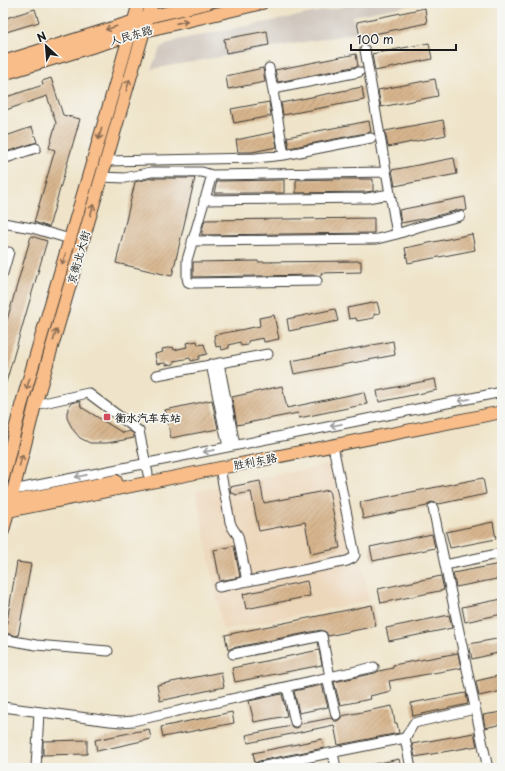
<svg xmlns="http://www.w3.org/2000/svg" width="505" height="771" viewBox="0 0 505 771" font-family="'Playpen Sans','LXGW WenKai TC',sans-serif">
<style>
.built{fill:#edd7bb}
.industrial{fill:#ccc2b9}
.building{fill:url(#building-hatch)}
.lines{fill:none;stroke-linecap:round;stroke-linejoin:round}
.minor-casing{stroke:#3c3a36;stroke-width:11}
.major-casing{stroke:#3c3a36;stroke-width:14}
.minor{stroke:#fff;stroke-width:9}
.major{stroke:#f8bd89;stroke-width:12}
.oneway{stroke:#8a6c52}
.oneway2{stroke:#999}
.poi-dot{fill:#d1495b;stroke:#f6f6f2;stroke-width:1.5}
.labels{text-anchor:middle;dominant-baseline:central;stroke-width:3.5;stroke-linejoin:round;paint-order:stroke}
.street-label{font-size:11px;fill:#1c1c1c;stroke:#f6f6f2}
.poi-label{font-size:11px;font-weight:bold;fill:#1c1c1c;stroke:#f6f6f2;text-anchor:start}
</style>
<defs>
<pattern id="building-hatch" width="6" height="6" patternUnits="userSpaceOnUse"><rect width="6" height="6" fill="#d7b58e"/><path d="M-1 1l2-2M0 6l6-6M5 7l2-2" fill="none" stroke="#b89b7a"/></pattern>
</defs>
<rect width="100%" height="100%" fill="#f6f6f2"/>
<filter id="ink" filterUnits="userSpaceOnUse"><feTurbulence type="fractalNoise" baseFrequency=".025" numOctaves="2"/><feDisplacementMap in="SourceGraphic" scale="8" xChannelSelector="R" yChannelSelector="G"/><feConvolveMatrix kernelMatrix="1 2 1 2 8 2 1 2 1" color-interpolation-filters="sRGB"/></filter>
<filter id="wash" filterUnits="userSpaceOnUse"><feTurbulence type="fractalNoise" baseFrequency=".012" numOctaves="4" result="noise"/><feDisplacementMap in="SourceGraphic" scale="16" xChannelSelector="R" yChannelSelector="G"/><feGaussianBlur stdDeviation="0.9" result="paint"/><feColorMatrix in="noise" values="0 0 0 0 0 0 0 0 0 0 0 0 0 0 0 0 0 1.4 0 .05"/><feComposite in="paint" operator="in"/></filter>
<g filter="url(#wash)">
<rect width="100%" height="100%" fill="#efe4c9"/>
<path class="built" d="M342 462 369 601 223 630 196 491Z"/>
<path class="industrial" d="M362 3H420L353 16 356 33 151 69 161 47 178 40Z"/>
<g id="blocks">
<path class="building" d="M425 8 427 23 360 37 357 22Z
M35 9 39 22 3 33V19Z
M267 31 269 45 226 53 224 39Z
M429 43 432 59 375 71 372 54Z
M356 54 358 66 278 82 275 70Z
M263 68 265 82 228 89 226 76Z
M51 78 63 115 80 119 49 227 34 222 55 150 49 148 56 123 47 96 3 111V98L43 85 42 81Z
M435 79 438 96 381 107 378 90Z
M362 87 364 100 283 115 281 103Z
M269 102 271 116 234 123 231 109Z
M443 120 446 135 388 147 385 131Z
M369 121 371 132 289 148 287 137Z
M32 127 37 142 3 153V137Z
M274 132 277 147 252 152H238L236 140Z
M454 158 457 174 395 186 392 170Z
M152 178H195L172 276 116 263 135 182Z
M334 179H373V191L366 192 296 193V180Z
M284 180V193H214L217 181Z
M465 197 467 210 463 211 458 210 428 218 401 223 399 210Z
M374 218V233L202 235V230L205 220Z
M472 234 475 250 408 263 405 248Z
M31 236 47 241 5 386H3V334Z
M258 261V262L361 261V272L321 273V276L317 275 193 277V262Z
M377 302 380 313 374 314V318L357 321 356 318 349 319 347 308Z
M335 309 338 321 289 331 287 319Z
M274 315 279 339 264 342 263 338 248 341V345L241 346 240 342 229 345V348L222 350 221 346 216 347 214 335 260 326 259 318Z
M197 341 198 345 204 344 207 354 199 356V359L191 361 190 358 174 361V364L166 365V363L157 364 155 354 163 352 162 349 173 347 174 350 187 347 186 343Z
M393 341 395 355 294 374 291 361Z
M435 379 437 390 379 402 377 391Z
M282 386 287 408 364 392 367 404 299 418 298 413 237 425 232 397Z
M212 400 218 429 171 438 165 410Z
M80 401 81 407 123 433 130 431 134 434V438L107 443H90L80 438 74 431 70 424 67 418V412L71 403Z
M483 478 486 494 439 504 432 502 429 503 427 506 363 519 360 502Z
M260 481 264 503 329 490 340 548 311 554 305 522 259 531 251 492 235 495 234 493 231 494 230 487Z
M493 522 496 539 450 548 446 532Z
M432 534 435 548 373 561 370 547Z
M234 546 240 577 220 581 214 550Z
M17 562 31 564 18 636 5 633Z
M500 564 502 578 456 587 453 573Z
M441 576 444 590 381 603 378 589Z
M307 581 310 596 246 609 243 594Z
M502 599V614L465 622 462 607Z
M372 605 376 626 328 636 326 632 321 630 232 648 228 650 225 635Z
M449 615 452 628 389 641 386 628Z
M502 638V652L472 659 469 644Z
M319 650 322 665 235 682 232 668Z
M458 653 461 668 389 681 391 691 370 696 371 699 340 705 334 682 375 673 379 671 393 668V665Z
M221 672 224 687 160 701 157 685Z
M502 675V691L479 696 476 681Z
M322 685 328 707 299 713 294 691Z
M466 693 468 704 413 716 411 703Z
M282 694 287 716 254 722 249 701Z
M392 706 395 723H397L399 733 338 745 334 725 248 743 246 735 291 726 296 728 299 727 300 724 331 718 334 721H337L340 719 342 716Z
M232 712 234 723 163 737 161 727Z
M502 712V724L485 728 483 715Z
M149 729 151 739 97 751 95 740Z
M474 733 477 746 415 757 412 744Z
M322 739 324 748 259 761 255 763 253 753Z
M87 740V754L43 755V741Z
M399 759 401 768H370V765Z"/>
</g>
</g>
<g filter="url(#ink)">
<use href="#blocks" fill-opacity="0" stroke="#3c3a36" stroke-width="1"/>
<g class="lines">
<g class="minor-casing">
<path id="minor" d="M365 50 397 234
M269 68 284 155
M273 89 359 72
M3 159 36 148
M106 161 256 158 284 155 371 138
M212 175 187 260V278L188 282 191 283 317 281
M101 177 125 178 151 172H202L212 175 386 172
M204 200 367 198 390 194
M3 223 32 228 70 239
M192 241 377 239 397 234 418 227 460 216
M3 252H9L3 273
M219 363 235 445
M211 364 228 447
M157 375 268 354
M35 405 88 393 139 431 148 474
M220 468 230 522 232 527 238 536 247 581
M13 490 502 392
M433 508 487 764
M445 565 502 553
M219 587 347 561 353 558 355 555 333 446
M3 639 36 645 108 651
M233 654 322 636 330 677
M327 678 336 715
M287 687 295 722
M3 707 110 721 121 722 133 721 374 667
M405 738 414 723 475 709
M333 753 336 768
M260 767 405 738 411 768
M36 768 39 712"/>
</g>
<g class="major-casing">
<path id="major" d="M3 62 148 17 208 3
M3 74 144 31 262 3
M3 478 21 406 139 3
M10 502 116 481
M8 511 220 468 502 412
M3 531 35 405 152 3"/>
</g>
<use href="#minor" class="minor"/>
<use href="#major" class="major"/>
</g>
<defs><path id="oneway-shaft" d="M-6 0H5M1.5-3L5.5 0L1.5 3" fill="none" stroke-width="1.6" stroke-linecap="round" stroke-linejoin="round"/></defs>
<g class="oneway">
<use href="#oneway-shaft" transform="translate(182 22) rotate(-13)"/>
<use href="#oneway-shaft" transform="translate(111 28) rotate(163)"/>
<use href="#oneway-shaft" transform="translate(128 85) rotate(-74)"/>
<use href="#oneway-shaft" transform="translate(100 134) rotate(106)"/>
<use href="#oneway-shaft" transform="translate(92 210) rotate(-74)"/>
<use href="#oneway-shaft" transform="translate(64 259) rotate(106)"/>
<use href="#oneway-shaft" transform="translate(55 335) rotate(-74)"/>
<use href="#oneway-shaft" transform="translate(28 384) rotate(106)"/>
<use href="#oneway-shaft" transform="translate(21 460) rotate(-76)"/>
</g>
<g class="oneway2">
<use href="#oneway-shaft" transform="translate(464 400) rotate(169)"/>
<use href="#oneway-shaft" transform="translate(336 425) rotate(169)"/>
<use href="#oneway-shaft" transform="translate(209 451) rotate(169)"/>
<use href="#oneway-shaft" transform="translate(81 476) rotate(169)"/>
</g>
</g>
<rect class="poi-dot" x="103" y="413" width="8" height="8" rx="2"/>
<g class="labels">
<g class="street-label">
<text transform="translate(131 35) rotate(-16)">人民东路</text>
<text transform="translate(78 257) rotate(-74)">京衡北大街</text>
<text transform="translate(255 461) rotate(-11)">胜利东路</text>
</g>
<g class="poi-label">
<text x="115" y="417">衡水汽车东站</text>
</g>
</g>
<rect width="505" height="771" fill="none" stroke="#f6f6f2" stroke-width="16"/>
<g transform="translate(46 46) rotate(334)" stroke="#f6f6f2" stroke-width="3" paint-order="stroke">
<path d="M0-3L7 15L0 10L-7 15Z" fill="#1c1c1c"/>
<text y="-6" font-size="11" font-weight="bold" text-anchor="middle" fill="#1c1c1c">N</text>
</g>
<path d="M351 44v6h105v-6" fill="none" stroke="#1c1c1c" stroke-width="2"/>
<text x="357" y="44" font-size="12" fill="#1c1c1c" stroke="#f6f6f2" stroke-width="3" paint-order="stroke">100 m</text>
</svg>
